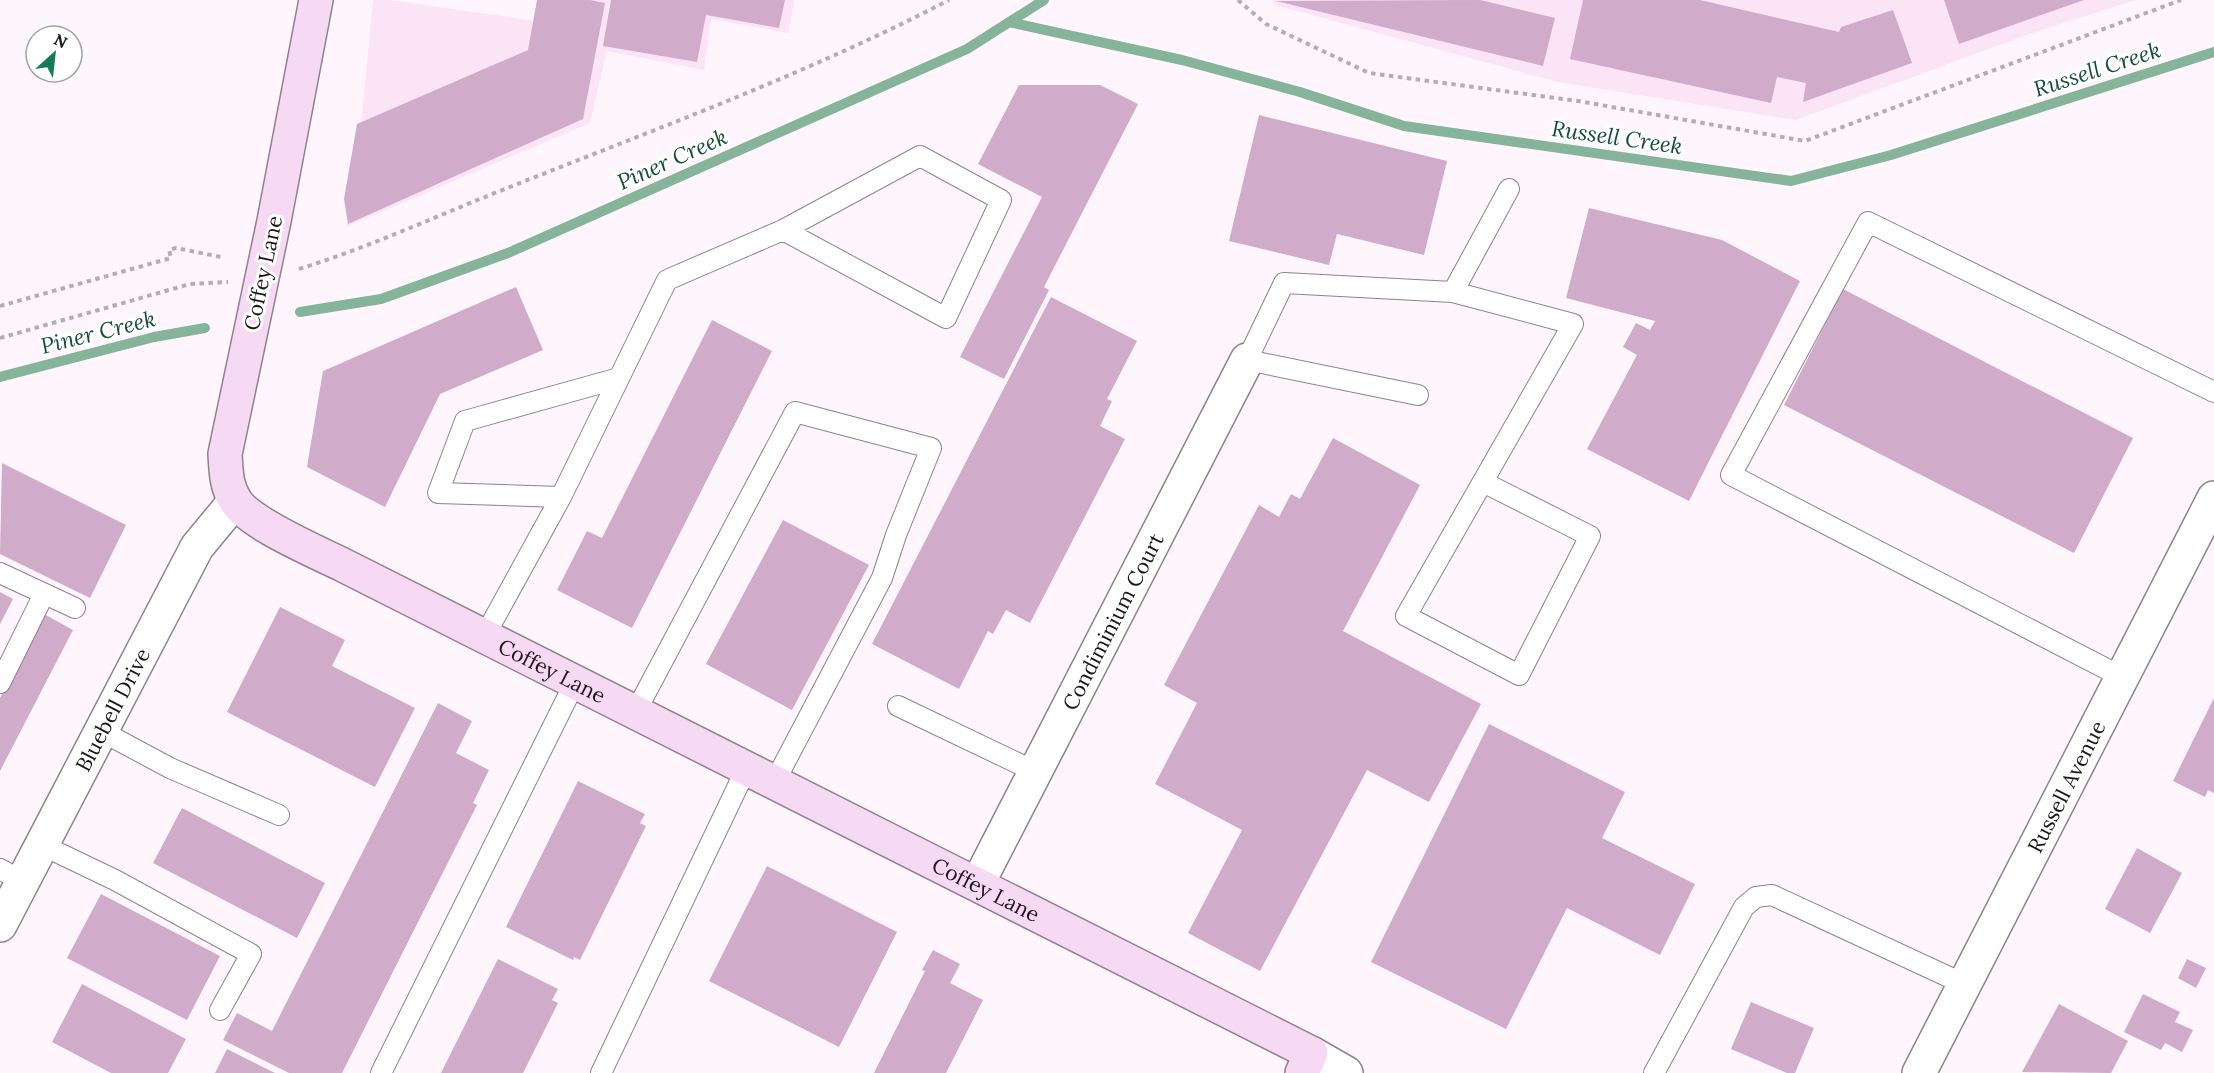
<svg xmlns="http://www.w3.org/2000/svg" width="2214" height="1073" viewBox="0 0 2214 1073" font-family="Lora,serif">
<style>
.built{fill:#fbe4f6}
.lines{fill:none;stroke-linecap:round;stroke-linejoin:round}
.stream{stroke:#86b49b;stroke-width:10}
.building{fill:#d1abca}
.lane-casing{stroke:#90828d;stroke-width:22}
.street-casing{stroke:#90828d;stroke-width:36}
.secondary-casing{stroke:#90828d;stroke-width:36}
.path{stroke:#b5adb3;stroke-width:4;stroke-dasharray:4.5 4.5;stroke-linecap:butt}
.lane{stroke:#fff;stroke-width:20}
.street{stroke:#fff;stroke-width:33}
.secondary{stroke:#f6d9f2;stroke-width:33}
.labels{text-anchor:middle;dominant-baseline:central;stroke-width:6;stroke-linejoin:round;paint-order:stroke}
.street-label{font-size:21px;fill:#1a1519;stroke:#fff}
.water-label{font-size:22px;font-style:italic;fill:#154e36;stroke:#fff}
</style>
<rect width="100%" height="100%" fill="#fff5fc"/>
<path class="built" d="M373 0H390L542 22 545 0H795L788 33 711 19 704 70 607 51 590 123 346 227 361 126Z
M1273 0H2136L2035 32 1796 120 1558 82 1275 5Z"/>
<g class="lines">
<path class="stream" d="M1009 22 1182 60 1300 92 1404 126 1791 181 1891 155 2214 52
M300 312 381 299 508 253 967 49 1044 0
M0 377 154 337 205 328"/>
</g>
<path class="building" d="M537 0H590L605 3 583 119 348 224 344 199 357 124 528 50Z
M611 0H785L779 28 706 15 697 62 603 46Z
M1480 0 1555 18 1543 66 1276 1Z
M1583 0H1700L1839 32 1841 27 1893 10 1912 63 1803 102 1806 83 1777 77 1771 103 1570 59Z
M1944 0H2084L1959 44Z
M1019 85H1100L1138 104 1044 287 1049 290 1004 379 960 357 1042 197 978 164Z
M1259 115 1447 161 1424 255 1337 234 1329 265 1229 241Z
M1589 208 1722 240 1800 281 1689 501 1587 449 1637 355 1623 347 1636 323 1650 330 1655 321 1566 298Z
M516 287 543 350 440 394 385 507 307 467 323 371Z
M1843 289 2133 438 2074 553 1784 405Z
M1051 297 1137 341 1107 399 1112 401 1100 426 1125 439 1030 623 1006 610 993 634 988 631 959 689 872 644Z
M712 320 772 351 632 628 557 590 587 531 602 538Z
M1333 438 1420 485 1343 631 1481 704 1429 802 1367 770 1260 971 1188 933 1242 830 1155 784 1197 703 1164 685 1259 505 1279 517 1291 494 1300 499Z
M2 463 126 525 90 598 0 554Z
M783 520 869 565 792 710 706 664Z
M0 592 13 599 0 624Z
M280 607 345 640 332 666 415 708 375 787 227 712Z
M44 614 73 630 0 771V698Z
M2214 698V793L2208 790 2205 797 2173 781Z
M438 703 472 721 456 753 489 770 473 803 477 805 342 1073H289L223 1040 237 1013 272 1031Z
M1489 724 1625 792 1602 838 1695 884 1660 955 1567 908 1506 1029 1371 962Z
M578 781 645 814 640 823 646 826 580 960 574 957 573 960 506 927Z
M182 808 325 883 297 938 153 863Z
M2137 848 2182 873 2150 933 2105 909Z
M767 866 897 932 839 1047 709 981Z
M101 894 220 956 187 1020 67 958Z
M933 950 960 964 950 983 983 1000 946 1073H874L925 971 922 970Z
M498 959 558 989 552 1000 558 1003 523 1073H441Z
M2187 959 2206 968 2196 988 2178 978Z
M82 984 186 1039 168 1073H111L52 1042Z
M2143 994 2180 1012 2175 1022 2193 1030 2182 1052 2165 1043 2161 1050 2124 1032Z
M1751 1002 1814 1028 1795 1073H1787L1731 1049Z
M2059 1004 2128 1041 2111 1073 2022 1072Z
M227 1049 275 1073H215Z"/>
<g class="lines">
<g class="lane-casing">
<path id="lane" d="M1453 292 1573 324 1406 616 1519 675 1590 536 1483 482
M1418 395 1247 360 1284 283 1453 292 1509 189
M561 497 438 493 465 421 619 378
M0 573 75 608
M484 637 561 497 667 280 783 230 920 156 1001 200 946 318 783 230
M2122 677 1731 475 1868 222 2214 392
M0 683 44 594
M898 706 1036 772
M636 711 795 412 931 448 896 535 882 578 775 781
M101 731 170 768 279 815
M42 845 115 880 251 954 220 1010
M0 869 22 881
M381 1073 575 682
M601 1073 747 767
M1654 1073 1744 907 1756 897 1772 895 1964 984"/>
</g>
<g class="street-casing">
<g id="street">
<path id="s1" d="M978 883 1247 360"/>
<path id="s2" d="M0 925 197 547 235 501"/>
<path d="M1311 1053 1346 1073"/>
<path id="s3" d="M1919 1073 2214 498"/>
</g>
</g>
<g class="secondary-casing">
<g id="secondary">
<path id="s4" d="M316 0 274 221 225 454C226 470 226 486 235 500 248 523 317 552 343 565L1311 1053 1302 1073"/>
</g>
</g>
<path class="path" d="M1238 0 1266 24 1369 73 1578 101 1805 141 2181 0
M299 269C373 246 443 213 515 185 661 127 809 73 949 0
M0 306 171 258 169 250 176 248 221 257
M0 338 190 284 228 282"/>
<use href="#lane" class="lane"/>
<use href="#street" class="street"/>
<use href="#secondary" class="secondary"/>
</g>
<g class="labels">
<g class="street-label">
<text transform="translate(263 273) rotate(-78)">Coffey Lane</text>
<text stroke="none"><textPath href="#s1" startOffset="294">Condiminium Court</textPath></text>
<text stroke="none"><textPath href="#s4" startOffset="872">Coffey Lane</textPath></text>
<text stroke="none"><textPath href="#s2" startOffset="243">Bluebell Drive</textPath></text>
<text stroke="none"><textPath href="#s3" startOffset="322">Russell Avenue</textPath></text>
<text stroke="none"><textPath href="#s4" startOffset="1358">Coffey Lane</textPath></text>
</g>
<g class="water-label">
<text transform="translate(2097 69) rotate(-18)">Russell Creek</text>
<text transform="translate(1617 137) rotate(8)">Russell Creek</text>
<text transform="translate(672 159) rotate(-24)">Piner Creek</text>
<text transform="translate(98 332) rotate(-14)">Piner Creek</text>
</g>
</g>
<g transform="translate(54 54) rotate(27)"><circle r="28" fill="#ffffff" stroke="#a3a1a3" stroke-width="1.5"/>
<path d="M0-4.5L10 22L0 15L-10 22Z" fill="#177c55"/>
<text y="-9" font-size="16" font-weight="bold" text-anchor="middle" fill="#1a1519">N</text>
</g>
</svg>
